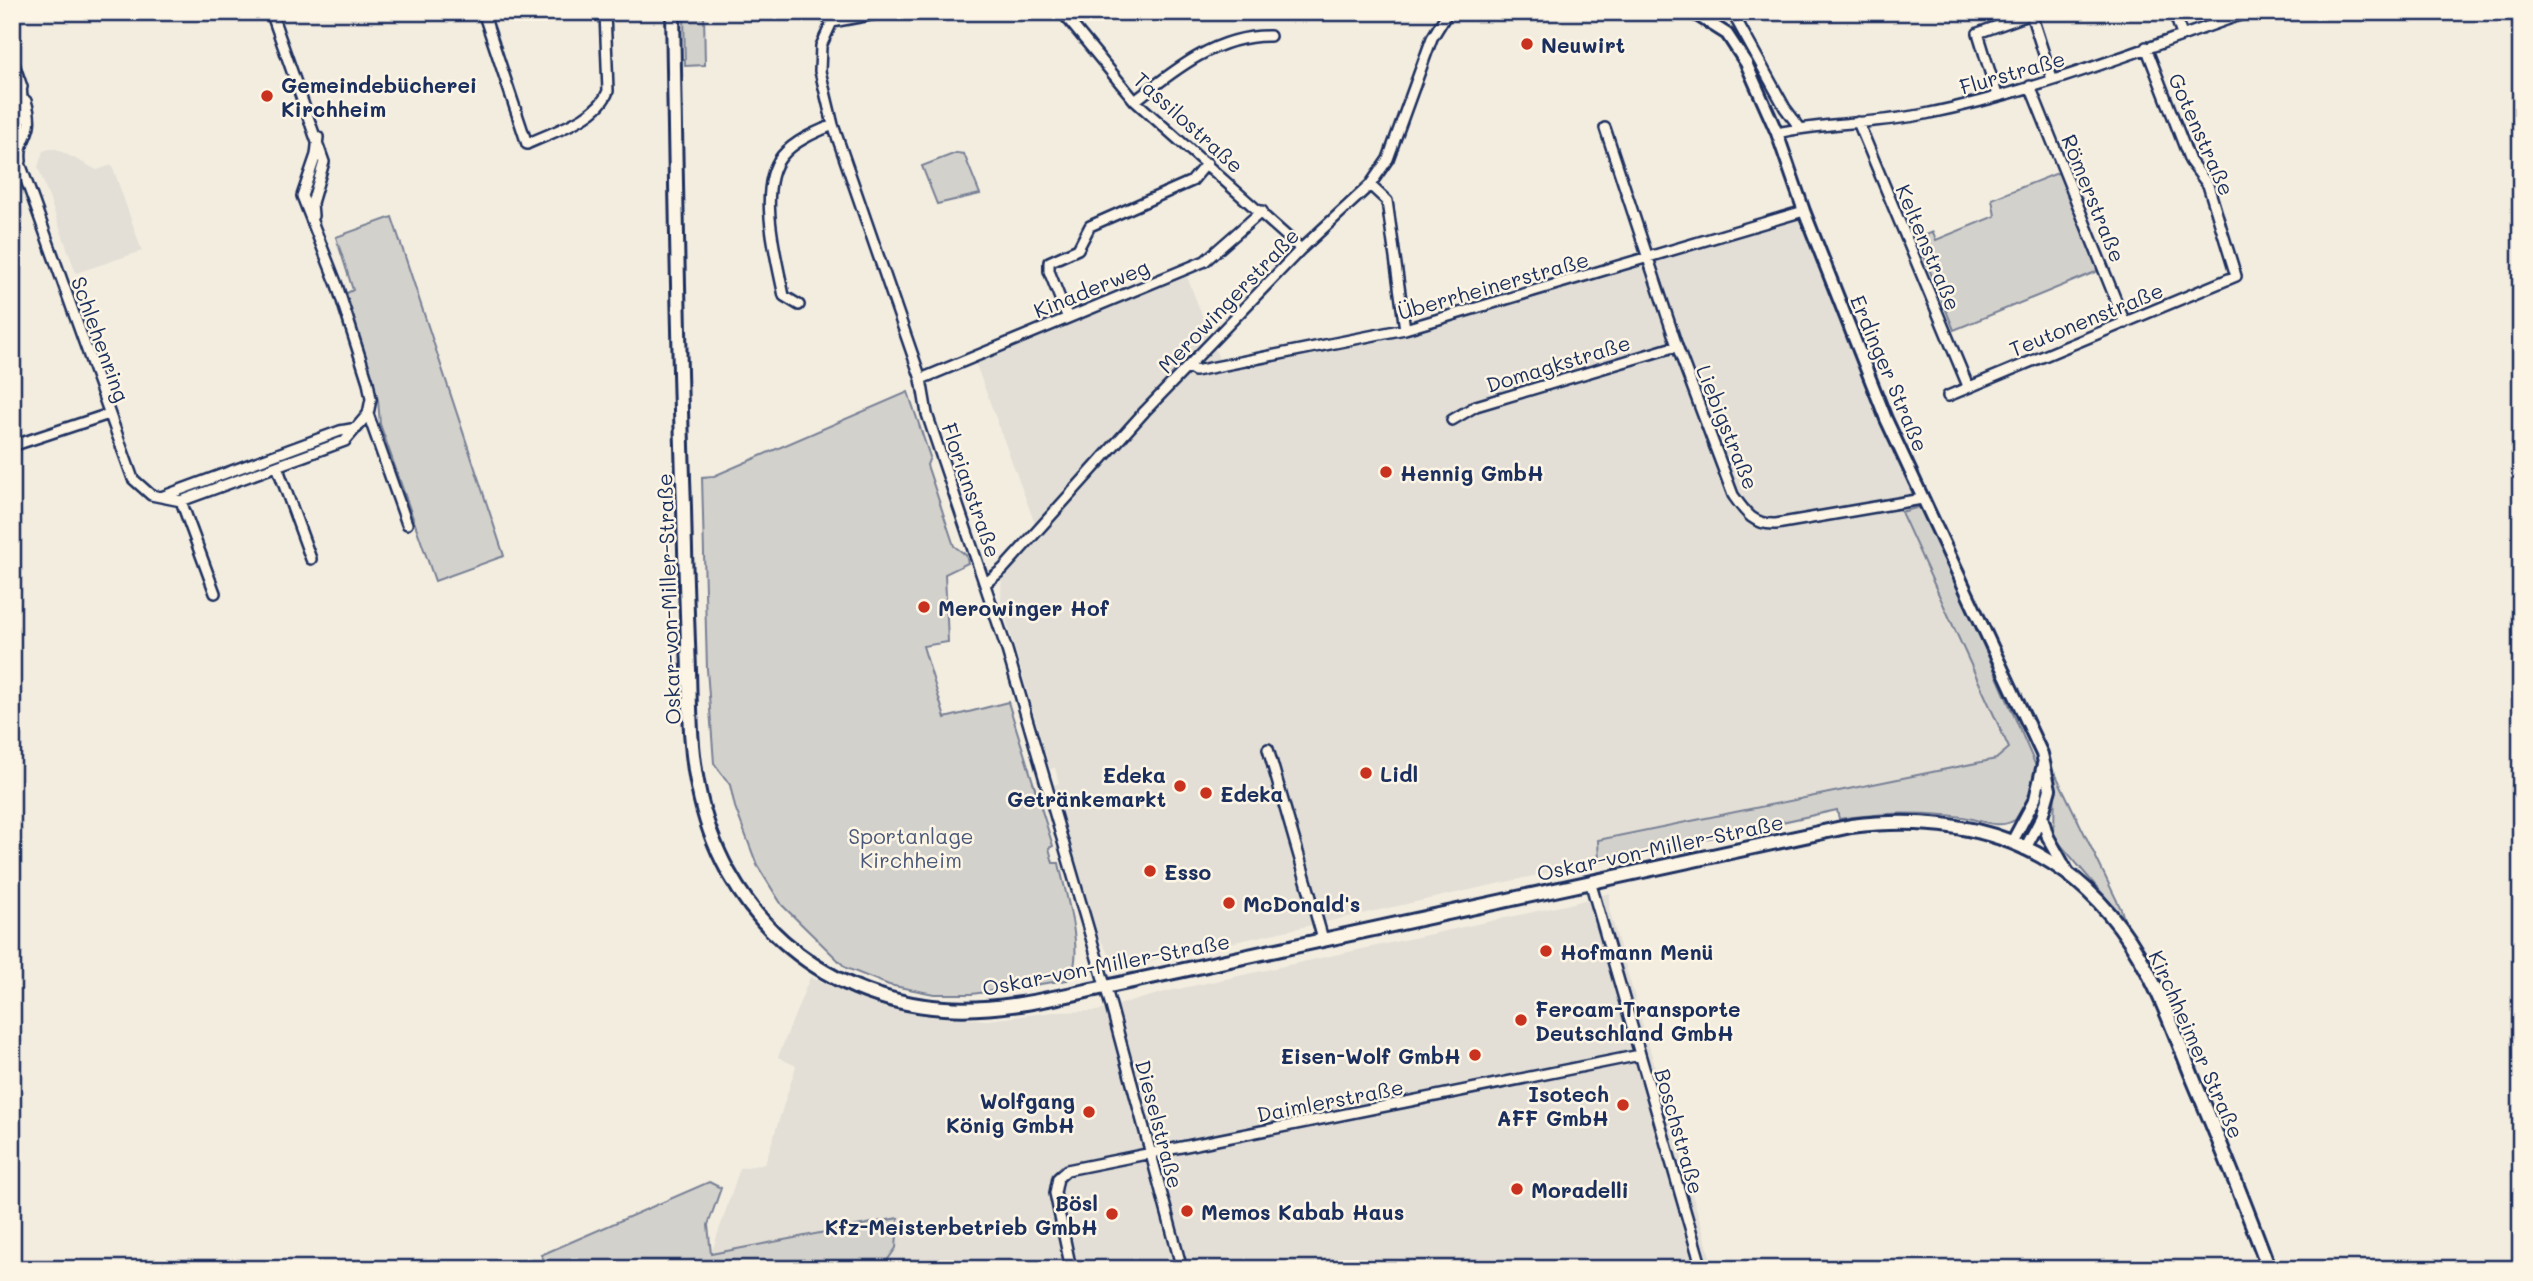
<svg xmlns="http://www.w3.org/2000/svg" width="2533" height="1281" viewBox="0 0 2533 1281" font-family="Mali,sans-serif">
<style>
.built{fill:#e3dfd6}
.green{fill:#d3d1cc;stroke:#778095;stroke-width:2}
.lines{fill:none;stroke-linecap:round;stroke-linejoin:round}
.minor-casing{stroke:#1b2f5e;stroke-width:14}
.tertiary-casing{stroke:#1b2f5e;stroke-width:16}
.secondary-casing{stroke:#1b2f5e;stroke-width:18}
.minor{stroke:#fcf5e5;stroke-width:9}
.tertiary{stroke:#fcf5e5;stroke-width:10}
.secondary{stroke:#fcf5e5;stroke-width:12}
.poi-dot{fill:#c8321e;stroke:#fcf5e5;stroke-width:2.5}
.labels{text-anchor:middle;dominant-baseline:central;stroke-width:5;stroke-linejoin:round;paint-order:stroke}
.poi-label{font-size:21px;font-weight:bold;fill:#1b2f5e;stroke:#fcf5e5;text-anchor:start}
.street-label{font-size:21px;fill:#1b2f5e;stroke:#fcf5e5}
.park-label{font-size:21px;fill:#49587a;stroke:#fcf5e5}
</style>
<rect width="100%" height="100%" fill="#f3ede0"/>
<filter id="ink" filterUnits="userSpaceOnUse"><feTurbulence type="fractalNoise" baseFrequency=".0143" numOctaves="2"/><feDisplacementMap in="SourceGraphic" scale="14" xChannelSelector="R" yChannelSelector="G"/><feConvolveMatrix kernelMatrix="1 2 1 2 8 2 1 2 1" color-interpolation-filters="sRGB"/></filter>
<g filter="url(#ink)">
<path class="built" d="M49 149H56L97 170 112 165 142 251 76 273 38 167 43 151Z
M1801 219 1838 319 1907 483 1940 545 2035 765 1144 962 1127 964 1109 955 1095 930 1054 785 1059 783 1055 768 1050 769 1001 601 1002 565 1035 524 975 362 1186 274 1224 372 1410 334Z
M1610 893 1609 909 1714 1269H881L896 1248 711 1254 740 1168 765 1164 796 1066 778 1057 810 977 878 1006 932 1016 988 1020 1053 1012 1097 1011 1169 991 1570 904Z"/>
<path class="green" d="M684 12H704L705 65 685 66Z
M956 153 964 154 980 194 937 204 922 166Z
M2060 172 2098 271 1954 330 1917 239 1933 232 1936 240 1995 216 1992 199Z
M392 217 504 556 435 581 380 424 378 400 345 294 353 290 336 237Z
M908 392 930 457 927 465 954 546 966 555 968 563 945 574 948 642 923 646 945 718 1008 702 1053 846 1049 848 1053 863H1059C1064 890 1088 960 1067 980L972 994H934L889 985 846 968 782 905 757 865 735 807 730 785 714 763 707 669 702 477 714 476Z
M1920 507 1940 545 2035 764 2039 765 2031 795 2015 820C1998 830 1981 820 1963 817 1920 811 1882 813 1839 819L1837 810 1599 862 1598 840 1996 759 2009 748 1901 512Z
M2055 773 2121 909 2124 919 2054 837Z
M709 1182 721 1188 708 1225 711 1254 898 1218 896 1248 881 1269H549L541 1255Z"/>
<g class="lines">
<g class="minor-casing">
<path id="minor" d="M271 12 324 162 312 203 313 216
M483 12 527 144C552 132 599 118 608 91L605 12
M820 12 832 22 821 46 820 71 833 125 921 379 927 414 1007 650 1111 1006 1182 1269
M1062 12 1135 101 1301 249
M1732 12 1785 108 1800 128
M2174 12 2182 35
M832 22 887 12
M12 58 22 87
M21 84 23 115 15 133V149L133 479 151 495 181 501 345 441 368 414 371 399 368 382 337 285 302 196 316 155 318 137
M2030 86 2125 323
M1997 95 1978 33 2031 14 2052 79
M1135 101C1174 70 1217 35 1270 36
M1858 122 1968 386
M1605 128 1677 346 1733 495C1745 512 1753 525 1776 524L1922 499
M1777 133C1826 122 1876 124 1925 114 2035 92 2143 49 2249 12
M21 161C18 134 37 136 26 101
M1370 185 1387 201 1405 329
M799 305 784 296C777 260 756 188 782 156 794 141 816 132 833 125
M1067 316 1049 271V262L1078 249 1090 226 1192 181 1207 163
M1188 367 1195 371 1405 329 1804 211
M921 379 1205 261 1262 211
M1948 396 2236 276 2208 185 2190 161 2146 47
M368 414 407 524
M1452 420 1476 406 1677 346
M12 446 109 414
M277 466 311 559
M161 497 340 431 357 428
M181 501 215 593
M986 583 1003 569 1145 411 1301 249 1370 185 1388 159 1432 38 1448 12
M1268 749 1323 939
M1590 881 1702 1269
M1071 1269 1055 1193 1058 1178 1067 1170 1640 1055"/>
</g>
<g class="tertiary-casing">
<path id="tertiary" d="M1692 12 1727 34 1746 63 1777 133 1804 211 1886 419 2042 754 2050 789 2042 817 2025 849
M2042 817 2048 837 2067 871
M2012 842 2035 799 2043 764"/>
</g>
<g class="secondary-casing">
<path id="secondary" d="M673 12C676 177 678 342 684 507 685 561 687 616 689 670 690 709 690 749 698 787 722 911 817 999 944 1008 999 1012 1053 998 1105 987L1851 826C1958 813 2053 837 2120 927 2153 971 2172 1026 2192 1076 2219 1140 2245 1204 2269 1269"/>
</g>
<use href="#minor" class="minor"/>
<use href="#tertiary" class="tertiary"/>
<use href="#secondary" class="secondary"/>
</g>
</g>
<g class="poi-dot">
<circle cx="1527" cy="44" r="7"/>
<circle cx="267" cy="96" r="7"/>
<circle cx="1386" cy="472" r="7"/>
<circle cx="924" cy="607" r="7"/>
<circle cx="1366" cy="773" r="7"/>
<circle cx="1180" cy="786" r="7"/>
<circle cx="1206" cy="793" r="7"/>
<circle cx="1150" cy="871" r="7"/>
<circle cx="1229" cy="903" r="7"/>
<circle cx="1546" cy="951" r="7"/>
<circle cx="1521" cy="1020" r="7"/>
<circle cx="1475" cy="1055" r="7"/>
<circle cx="1623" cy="1105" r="7"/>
<circle cx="1089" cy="1112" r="7"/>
<circle cx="1517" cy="1189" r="7"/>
<circle cx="1187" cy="1211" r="7"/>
<circle cx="1112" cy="1214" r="7"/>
</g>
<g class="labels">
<g class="poi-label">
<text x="1541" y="44">Neuwirt</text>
<text x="281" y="84">Gemeindebücherei<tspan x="281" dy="24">Kirchheim</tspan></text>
<text x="1400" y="472">Hennig GmbH</text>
<text x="938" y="607">Merowinger Hof</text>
<text x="1380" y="773">Lidl</text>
<text x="1166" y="774" text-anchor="end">Edeka<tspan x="1166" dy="24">Getränkemarkt</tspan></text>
<text x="1220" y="793">Edeka</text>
<text x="1164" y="871">Esso</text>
<text x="1243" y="903">McDonald's</text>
<text x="1560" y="951">Hofmann Menü</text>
<text x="1535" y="1008">Fercam-Transporte<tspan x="1535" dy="24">Deutschland GmbH</tspan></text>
<text x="1461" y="1055" text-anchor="end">Eisen-Wolf GmbH</text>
<text x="1609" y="1093" text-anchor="end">Isotech<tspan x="1609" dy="24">AFF GmbH</tspan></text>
<text x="1075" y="1100" text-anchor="end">Wolfgang<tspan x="1075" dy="24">König GmbH</tspan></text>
<text x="1531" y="1189">Moradelli</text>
<text x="1098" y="1202" text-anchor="end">Bösl<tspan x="1098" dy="24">Kfz-Meisterbetrieb GmbH</tspan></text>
<text x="1201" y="1211">Memos Kabab Haus</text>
</g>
<g class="street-label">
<text transform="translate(2012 72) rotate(-16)">Flurstraße</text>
<text transform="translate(1189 122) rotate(42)">Tassilostraße</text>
<text transform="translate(2202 134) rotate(66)">Gotenstraße</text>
<text transform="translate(2094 198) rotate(68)">Römerstraße</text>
<text transform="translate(1929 247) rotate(67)">Keltenstraße</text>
<text transform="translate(1493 285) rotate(-16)">Überrheinerstraße</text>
<text transform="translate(1091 288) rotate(-22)">Kinaderweg</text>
<text transform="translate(1228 300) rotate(-46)">Merowingerstraße</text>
<text transform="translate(2086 319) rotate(-22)">Teutonenstraße</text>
<text transform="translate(101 339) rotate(70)">Schlehenring</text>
<text transform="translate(1558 363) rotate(-17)">Domagkstraße</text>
<text transform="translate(1890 373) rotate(67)">Erdinger Straße</text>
<text transform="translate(1728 427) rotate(68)">Liebigstraße</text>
<text transform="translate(972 490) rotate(71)">Florianstraße</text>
<text transform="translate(668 599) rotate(-92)">Oskar-von-Miller-Straße</text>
<text transform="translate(1660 847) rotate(-12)">Oskar-von-Miller-Straße</text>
<text transform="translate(1106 964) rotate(-11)">Oskar-von-Miller-Straße</text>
<text transform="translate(2197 1044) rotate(66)">Kirchheimer Straße</text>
<text transform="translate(1330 1100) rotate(-11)">Daimlerstraße</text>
<text transform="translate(1160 1124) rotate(75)">Dieselstraße</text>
<text transform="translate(1680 1131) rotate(74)">Boschstraße</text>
</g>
<g class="park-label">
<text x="911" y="835">Sportanlage<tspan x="911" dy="24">Kirchheim</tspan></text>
</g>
</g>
<rect width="2533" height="1281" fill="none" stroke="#fcf5e5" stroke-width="42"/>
<rect x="21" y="21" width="2491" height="1239" fill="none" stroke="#1b2f5e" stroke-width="2.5" filter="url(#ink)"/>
</svg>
